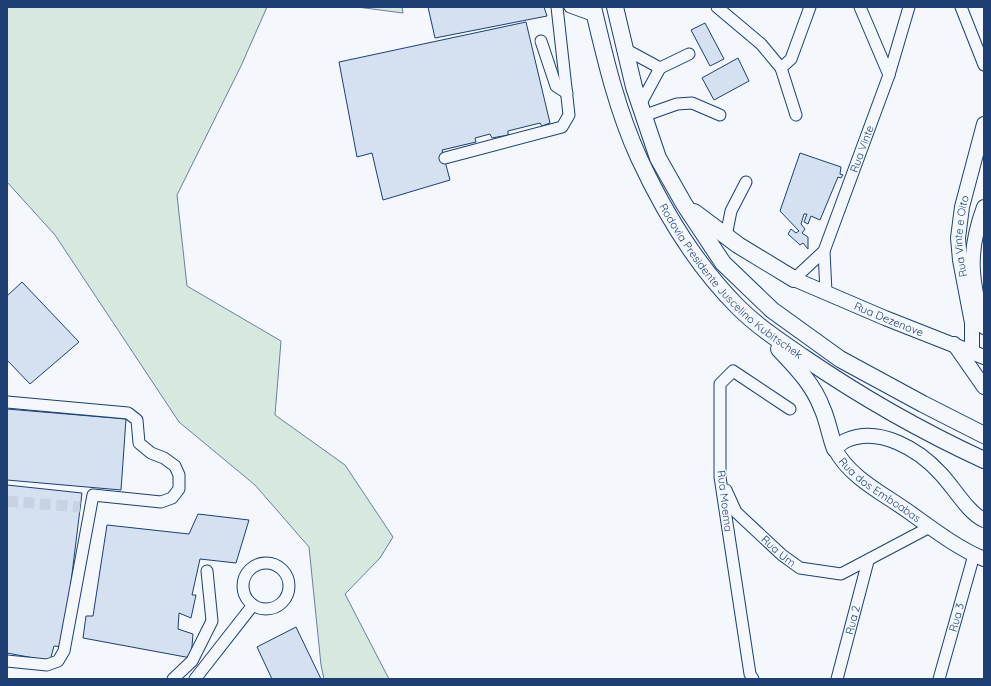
<svg xmlns="http://www.w3.org/2000/svg" width="991" height="686" viewBox="0 0 991 686" font-family="Quicksand,sans-serif">
<style>
.green{fill:#d7e8df;stroke:#687fa3}
.building{fill:#d5e0f0;stroke:#1d3f73}
.lines{fill:none;stroke-linecap:round;stroke-linejoin:round}
.minor-tunnel{stroke:#c9d2e0;stroke-width:11;stroke-dasharray:11 5.5;stroke-linecap:butt}
.minor-casing{stroke:#1d3f73;stroke-width:13}
.major-casing{stroke:#1d3f73;stroke-width:16}
.highway-casing{stroke:#1d3f73;stroke-width:18}
.minor{stroke:#f4f7fb;stroke-width:11}
.major{stroke:#f4f7fb;stroke-width:14}
.highway{stroke:#f4f7fb;stroke-width:16}
.labels{text-anchor:middle;dominant-baseline:central;stroke-width:3;stroke-linejoin:round;paint-order:stroke}
.street-label{font-size:11px;fill:#1d3f73;stroke:#f4f7fb}
</style>
<rect width="100%" height="100%" fill="#f4f7fb"/>
<path class="green" d="M7 7H267L241 66 177 195 187 286 281 341 275 415 345 465 393 537 380 558 345 594 389 679H324L321 665 309 547 255 485 179 422 55 235 7 182Z
M357 7H402L403 13Z"/>
<path class="building" d="M428 7H544L547 16 435 38Z
M526 22 550 123 542 126 540 123 508 131V135L492 138 490 134 475 138 476 142 442 150 450 180 383 200 372 153 357 157 339 62Z
M705 23 724 59 710 66 691 30Z
M738 58 749 81 714 100 702 78Z
M800 153 841 167 840 174 843 175 841 178 838 177 820 220 811 216 808 224 804 222 807 214H804L801 224 805 229 802 233 808 237V249L803 243 800 245 788 234 791 229 796 233 799 231 780 211Z
M22 282 79 342 30 384 7 360V296Z
M7 409 126 419 121 490 7 480Z
M7 485 82 493 63 647 54 646 50 661 7 653Z
M198 514 249 520 236 563 200 559 192 595H196L191 618 179 613 178 629 193 634 191 658 83 638 86 616H93L107 525 189 534Z
M296 627 321 679H272L257 647Z"/>
<g class="lines">
<path class="minor-tunnel" d="M7 501 80 507"/>
<g class="minor-casing">
<g id="minor">
<path d="M570 7 595 16"/>
<path d="M717 7 761 44 781 68 796 115"/>
<path d="M860 7 889 75"/>
<path d="M961 7 984 65"/>
<path d="M541 41 556 86 567 93"/>
<path d="M625 49 660 68 689 54"/>
<path d="M781 68 791 59 810 7"/>
<path d="M640 105 660 68"/>
<path d="M643 116 677 104 692 103 720 115"/>
<path d="M445 158 562 127 569 115 557 7"/>
<path d="M726 236 731 211 746 182"/>
<path d="M824 251 826 292"/>
<path id="s1" d="M794 279 824 251 889 75 909 7"/>
<path d="M7 402 128 413 137 420 139 443 151 453 164 458 175 466 179 475V489L172 498 161 502 93 495 64 651 58 661 47 665 7 661"/>
<path id="s2" d="M726 490 736 512 782 555 800 568 841 574 930 527"/>
<circle cx="266" cy="586" r="23"/>
<path d="M173 679 192 661 212 621 207 571"/>
<path d="M195 679 253 605"/>
<path d="M753 679 750 674 720 477V384L733 371 790 409"/>
<path id="s3" d="M837 679 868 561"/>
<path id="s4" d="M939 679 974 555"/>
</g>
</g>
<g class="major-casing">
<g id="major">
<path d="M984 207C967 253 971 280 984 327"/>
<path id="s5" d="M794 279 885 318 984 357"/>
<path d="M954 344 984 387"/>
<path id="s6" d="M972 351V323L960 260 958 238 962 207 984 124"/>
<path id="s7" d="M984 520C968 513 953 486 940 473 919 450 880 426 847 440 842 442 838 446 835 449 849 477 884 494 909 512 933 529 957 548 984 559"/>
</g>
</g>
<g class="highway-casing">
<g id="highway">
<path id="s8" d="M593 7C605 58 617 110 639 158 664 212 696 265 738 307 757 326 781 342 803 357 860 396 921 431 984 460"/>
<path d="M615 7 634 87 658 158 684 204 723 263 772 310 840 359 923 404 984 435"/>
<path d="M694 212 738 245 794 279"/>
<path d="M779 349C796 367 813 384 822 408 828 421 830 436 835 449"/>
</g>
</g>
<use href="#minor" class="minor"/>
<use href="#major" class="major"/>
<use href="#highway" class="highway"/>
</g>
<g class="labels">
<g class="street-label">
<text stroke="none"><textPath href="#s1" startOffset="150">Rua Vinte</textPath></text>
<text stroke="none"><textPath href="#s6" startOffset="116">Rua Vinte e Oito</textPath></text>
<text stroke="none"><textPath href="#s8" startOffset="314">Rodovia Presidente Juscelino Kubitschek</textPath></text>
<text stroke="none"><textPath href="#s5" startOffset="103">Rua Dezenove</textPath></text>
<text stroke="none"><textPath href="#s7" startOffset="246">Rua dos Emboabas</textPath></text>
<text transform="translate(725 501) rotate(83)">Rua Moema</text>
<text stroke="none"><textPath href="#s2" startOffset="82">Rua Um</textPath></text>
<text stroke="none"><textPath href="#s4" startOffset="64">Rua 3</textPath></text>
<text stroke="none"><textPath href="#s3" startOffset="61">Rua 2</textPath></text>
</g>
</g>
<rect width="991" height="686" fill="none" stroke="#1d3f73" stroke-width="16"/>
</svg>
